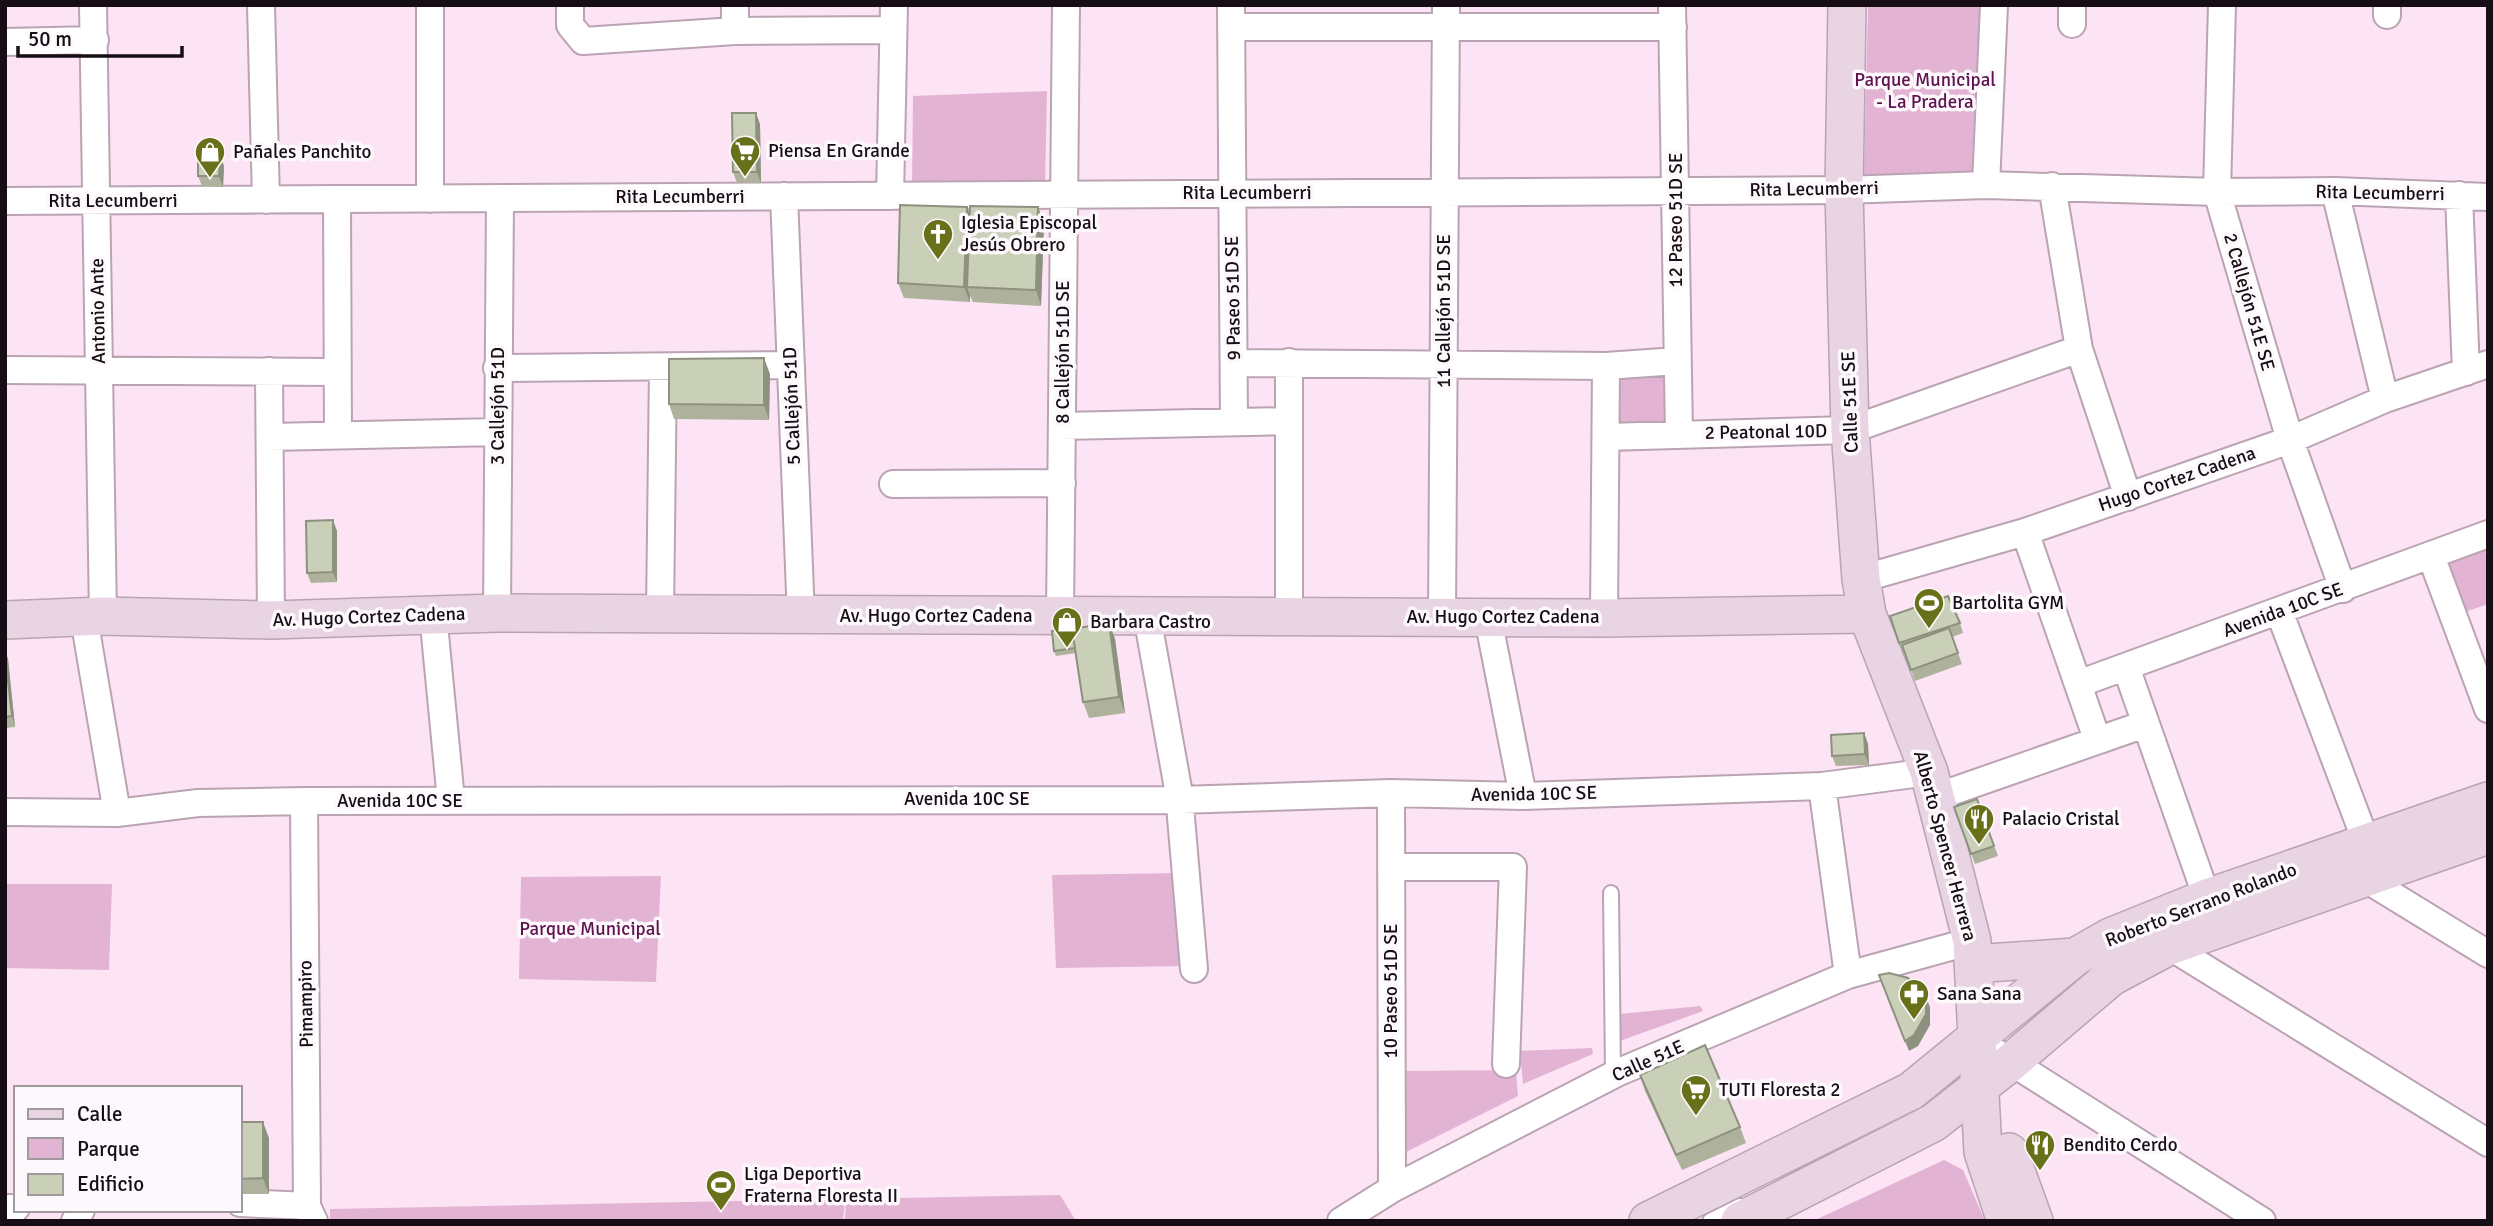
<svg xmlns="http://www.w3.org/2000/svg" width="2493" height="1226" viewBox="0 0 2493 1226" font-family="Signika,sans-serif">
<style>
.green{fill:#e3b3d4}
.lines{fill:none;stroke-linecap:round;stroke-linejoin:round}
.lane-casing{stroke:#baa4b3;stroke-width:18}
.street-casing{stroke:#baa4b3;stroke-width:30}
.secondary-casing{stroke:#baa4b3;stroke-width:40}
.lane{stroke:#fff;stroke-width:14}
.street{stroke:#fff;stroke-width:26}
.secondary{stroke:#e8d4e2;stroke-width:37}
.wall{fill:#aeb29d}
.shaded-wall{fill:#8d9180}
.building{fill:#cacfb7;stroke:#8d9180;stroke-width:2}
.labels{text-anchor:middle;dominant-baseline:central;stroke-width:7;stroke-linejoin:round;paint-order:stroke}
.park-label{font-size:19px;fill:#5e124e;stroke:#fcf8fb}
.poi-label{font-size:19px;fill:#160e14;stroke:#fcf8fb;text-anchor:start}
.street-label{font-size:19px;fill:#160e14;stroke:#fcf8fb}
</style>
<rect width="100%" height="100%" fill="#fce4f4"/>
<path class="green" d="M1868 5H1988L1981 176H1864Z
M1047 91 1045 186 912 189 913 96Z
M1677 361 1679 435 1606 437V366Z
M2488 548V604L2462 613 2447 562Z
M1179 873 1189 966 1056 968 1052 875Z
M661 876 656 982 519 979 521 877Z
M5 884H112L109 970 5 968Z
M1700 1006 1703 1011 1620 1041V1014Z
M1592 1048 1593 1054 1523 1084 1520 1051Z
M1516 1070 1518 1096 1404 1153V1071Z
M1944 1160 1963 1170 1985 1221H1813Z
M1060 1195 1076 1221H845L846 1199Z
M845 1199 843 1221H330V1209Z"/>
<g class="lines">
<g class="lane-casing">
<path id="lane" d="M1611 893 1613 1075
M1710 1221 1740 1206"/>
</g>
<g class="street-casing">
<path id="street" d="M93 5 103 616
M261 5 266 200
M430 5V199
M570 5V25L583 41 735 31 893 30
M1231 5 1234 422
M1672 5 1679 435
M2072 5V24
M2222 5 2217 192 2290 440 2343 589
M2387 15V5
M1231 27H1673
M735 31V5
M5 42 95 40
M1986 185 1994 5
M2052 186 2079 349 2128 497
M2335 191 2385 399
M2459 195 2466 372
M784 196 801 617
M890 196 894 5
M337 199 338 435
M5 201 1844 190 1986 185 2217 192 2335 191 2488 197
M1234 363 1606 366 1677 361
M497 368 791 365
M5 370 337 372
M269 371 271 620
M1062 426 1289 421
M270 437 497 432
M1606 437 1850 430 2079 349
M893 484 1062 483
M2025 532 2097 739
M2431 556 2488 709
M1861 579 2025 532 2290 440 2385 399 2488 364
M2279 611 2367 844
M497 613 500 198
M433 614 451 800
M660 614 663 367
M1060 615 1066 5
M1147 616 1179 794 1194 969
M1442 616 1446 5
M1289 617V362
M84 618 117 813
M1488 618 1523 796
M1604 618 1606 366
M2126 667 2207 898
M2078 684 2488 534
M1822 786 1848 975
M1391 793 1392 1189
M1936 797 2145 724
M304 801 307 1206 314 1221
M5 812 117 813 198 803 304 801 1179 800 1391 793 1523 796 1822 786 1929 772
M1391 867H1513L1506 1064
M2364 878 2488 954
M2169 946 2488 1143
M1997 1053 2262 1221
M240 1203 307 1206
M5 1208H16
M75 1221 81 1210
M1341 1221 1392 1189 1619 1072 1848 975 1972 941"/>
</g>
<g class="secondary-casing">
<path id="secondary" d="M1847 5 1844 190 1850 430 1861 579 1867 614 1929 772 1972 941 1983 1152 2006 1221
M5 620 103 616 271 620 497 613 1604 618 1867 614
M1973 964 2075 957
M2009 1152 2034 1221
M1648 1221 1911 1091 2075 957 2110 937 2207 898 2488 801
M1740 1221 1933 1123 2010 1063 2111 977 2169 946 2488 835"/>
</g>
<use href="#lane" class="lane"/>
<use href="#street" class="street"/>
<use href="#secondary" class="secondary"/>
</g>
<path class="wall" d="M760 124 761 183H737L733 172Z
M220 156 224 166 223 187 202 186 198 176Z
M967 207 970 215 1038 207 1044 223 1041 306 973 302 970 296V302L904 298 898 283Z
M770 374 769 420 674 419 669 404Z
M337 531V582L311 583 307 573Z
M1890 616 1960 623 1963 633 1952 637 1962 664 1915 681 1905 653 1903 654Z
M1109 623 1115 639 1125 713 1089 718 1083 702 1076 653 1056 656 1054 651 1075 629Z
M5 650 8 659 15 727 5 728Z
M1864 733 1868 744 1869 765 1836 766 1832 756Z
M1977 799 1998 856 1975 864 1954 807Z
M1640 1075 1740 1127 1746 1143 1682 1170 1645 1091Z
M240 1122 269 1138V1194H240Z"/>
<path class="shaded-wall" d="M756 113 760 124 761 183 757 172Z
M220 156 224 166 223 187 219 176Z
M967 207 973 223 967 287 970 296V302L964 287Z
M1038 207 1044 223 1041 306 1036 290Z
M764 358 770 374 769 420 764 405Z
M333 520 337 531V582L333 572Z
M1109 623 1115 639 1125 713 1119 697Z
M5 650 8 659 15 727 12 716Z
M1864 733 1868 744 1869 765 1865 754Z
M1926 997 1930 1007V1025L1918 1046 1909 1051 1905 1041Z
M263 1122 269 1138V1194L263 1178Z"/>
<path class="building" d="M732 113H756L757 172H733Z
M198 155 220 156 219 176H198Z
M900 205 967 207 964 287 898 283Z
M970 206 1038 207 1036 290 967 287Z
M764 358V405L669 404V359Z
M333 520V572L307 573 306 521Z
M1948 596 1960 623 1899 643 1890 616Z
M1109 623 1119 697 1083 702 1072 629Z
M1074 628 1072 629 1075 648 1054 651 1052 631Z
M1949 628 1958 653 1911 670 1902 645Z
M5 655 12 716 5 717Z
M1864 733 1865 754 1832 756 1831 735Z
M1977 799 1994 846 1971 854 1954 807Z
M1889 973 1908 978 1926 997V1014L1914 1035 1905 1041 1879 975Z
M1705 1045 1740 1127 1676 1155 1640 1075Z
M240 1122H263V1178L240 1179Z"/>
<defs>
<g id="supermarket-pin" transform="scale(1.575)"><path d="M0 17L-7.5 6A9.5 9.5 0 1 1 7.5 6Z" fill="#687119" stroke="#fcf8fb"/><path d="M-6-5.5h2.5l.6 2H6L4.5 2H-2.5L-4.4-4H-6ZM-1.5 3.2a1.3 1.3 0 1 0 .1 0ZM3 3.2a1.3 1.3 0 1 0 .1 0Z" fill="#fff"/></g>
<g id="shop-pin" transform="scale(1.575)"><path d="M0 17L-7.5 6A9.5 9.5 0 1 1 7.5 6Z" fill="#687119" stroke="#fcf8fb"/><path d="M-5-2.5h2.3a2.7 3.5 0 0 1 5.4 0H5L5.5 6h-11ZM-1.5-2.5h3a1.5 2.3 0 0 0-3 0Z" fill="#fff"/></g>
<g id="church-pin" transform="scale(1.575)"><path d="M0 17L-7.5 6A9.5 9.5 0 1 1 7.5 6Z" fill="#687119" stroke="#fcf8fb"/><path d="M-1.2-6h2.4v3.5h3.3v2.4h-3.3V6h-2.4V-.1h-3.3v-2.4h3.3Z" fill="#fff"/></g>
<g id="stadium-pin" transform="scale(1.575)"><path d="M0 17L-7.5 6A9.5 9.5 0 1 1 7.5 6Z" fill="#687119" stroke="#fcf8fb"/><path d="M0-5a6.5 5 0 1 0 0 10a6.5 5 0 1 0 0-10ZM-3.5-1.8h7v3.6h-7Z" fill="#fff"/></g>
<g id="restaurant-pin" transform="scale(1.575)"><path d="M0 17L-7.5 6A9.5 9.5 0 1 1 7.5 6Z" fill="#687119" stroke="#fcf8fb"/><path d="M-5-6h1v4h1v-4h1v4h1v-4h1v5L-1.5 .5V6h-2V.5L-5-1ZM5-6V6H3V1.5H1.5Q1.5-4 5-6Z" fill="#fff"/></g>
<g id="pharmacy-pin" transform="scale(1.575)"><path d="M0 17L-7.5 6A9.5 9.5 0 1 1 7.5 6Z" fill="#687119" stroke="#fcf8fb"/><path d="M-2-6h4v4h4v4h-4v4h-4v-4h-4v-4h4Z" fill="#fff"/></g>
</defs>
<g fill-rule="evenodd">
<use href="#supermarket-pin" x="745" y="151"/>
<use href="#shop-pin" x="210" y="152"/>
<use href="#church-pin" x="938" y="234"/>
<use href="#stadium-pin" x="1929" y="603"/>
<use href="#shop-pin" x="1067" y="622"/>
<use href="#restaurant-pin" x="1979" y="819"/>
<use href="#pharmacy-pin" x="1914" y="994"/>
<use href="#supermarket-pin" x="1696" y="1090"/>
<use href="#restaurant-pin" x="2040" y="1145"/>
<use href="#stadium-pin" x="721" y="1185"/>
</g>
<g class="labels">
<g class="park-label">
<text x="1925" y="80">Parque Municipal<tspan x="1925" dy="22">- La Pradera</tspan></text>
<text x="590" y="929">Parque Municipal</text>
</g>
<g class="poi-label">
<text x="768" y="151">Piensa En Grande</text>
<text x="233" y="152">Pañales Panchito</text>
<text x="961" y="223">Iglesia Episcopal<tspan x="961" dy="22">Jesús Obrero</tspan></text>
<text x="1952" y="603">Bartolita GYM</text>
<text x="1090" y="622">Barbara Castro</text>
<text x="2002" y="819">Palacio Cristal</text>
<text x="1937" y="994">Sana Sana</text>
<text x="1719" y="1090">TUTI Floresta 2</text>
<text x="2063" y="1145">Bendito Cerdo</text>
<text x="744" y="1174">Liga Deportiva<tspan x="744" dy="22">Fraterna Floresta II</tspan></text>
</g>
<g class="street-label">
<text transform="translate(1814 189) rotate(-1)">Rita Lecumberri</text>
<text x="1247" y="193">Rita Lecumberri</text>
<text transform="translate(2380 193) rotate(1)">Rita Lecumberri</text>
<text x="680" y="197">Rita Lecumberri</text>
<text x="113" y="201">Rita Lecumberri</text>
<text transform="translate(1676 220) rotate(-90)">12 Paseo 51D SE</text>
<text transform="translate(1233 298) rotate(-91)">9 Paseo 51D SE</text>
<text transform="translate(2249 302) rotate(74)">2 Callejón 51E SE</text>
<text transform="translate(98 311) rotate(-91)">Antonio Ante</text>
<text transform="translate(1444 311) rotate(-90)">11 Callejón 51D SE</text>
<text transform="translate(1063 352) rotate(-90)">8 Callejón 51D SE</text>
<text transform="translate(1850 402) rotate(-92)">Calle 51E SE</text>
<text transform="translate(498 406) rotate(-90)">3 Callejón 51D</text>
<text transform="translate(792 406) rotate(-92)">5 Callejón 51D</text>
<text transform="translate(1766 432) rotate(-1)">2 Peatonal 10D</text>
<text transform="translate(2177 479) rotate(-19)">Hugo Cortez Cadena</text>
<text transform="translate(2283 610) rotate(-20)">Avenida 10C SE</text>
<text x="936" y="616">Av. Hugo Cortez Cadena</text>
<text transform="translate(369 617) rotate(-2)">Av. Hugo Cortez Cadena</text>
<text x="1503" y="617">Av. Hugo Cortez Cadena</text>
<text transform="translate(1534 794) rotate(-1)">Avenida 10C SE</text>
<text x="967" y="799">Avenida 10C SE</text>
<text x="400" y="801">Avenida 10C SE</text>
<text transform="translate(1945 846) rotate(75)">Alberto Spencer Herrera</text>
<text transform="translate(2201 905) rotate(-21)">Roberto Serrano Rolando</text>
<text transform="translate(1391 991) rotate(-90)">10 Paseo 51D SE</text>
<text transform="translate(306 1004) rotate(-91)">Pimampiro</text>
<text transform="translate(1648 1061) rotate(-24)">Calle 51E</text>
</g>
</g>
<rect width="2493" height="1226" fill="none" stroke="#160e14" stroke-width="14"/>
<rect x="14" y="1086" width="228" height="126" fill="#fcf8fb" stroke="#a09a9f" stroke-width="2"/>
<rect x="28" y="1109" width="35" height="10" fill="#e8d4e2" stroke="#a09a9f" stroke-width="2"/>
<text x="77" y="1121" font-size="21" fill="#160e14">Calle</text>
<rect x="28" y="1138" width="35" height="21" fill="#e3b3d4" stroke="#a09a9f" stroke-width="2"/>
<text x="77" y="1156" font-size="21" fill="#160e14">Parque</text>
<rect x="28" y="1174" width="35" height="21" fill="#cacfb7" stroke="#a09a9f" stroke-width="2"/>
<text x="77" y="1191" font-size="21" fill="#160e14">Edificio</text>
<path d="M18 46v10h164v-10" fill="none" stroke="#160e14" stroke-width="3.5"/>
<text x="28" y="46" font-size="21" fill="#160e14" stroke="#fcf8fb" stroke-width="5" paint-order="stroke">50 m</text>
</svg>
